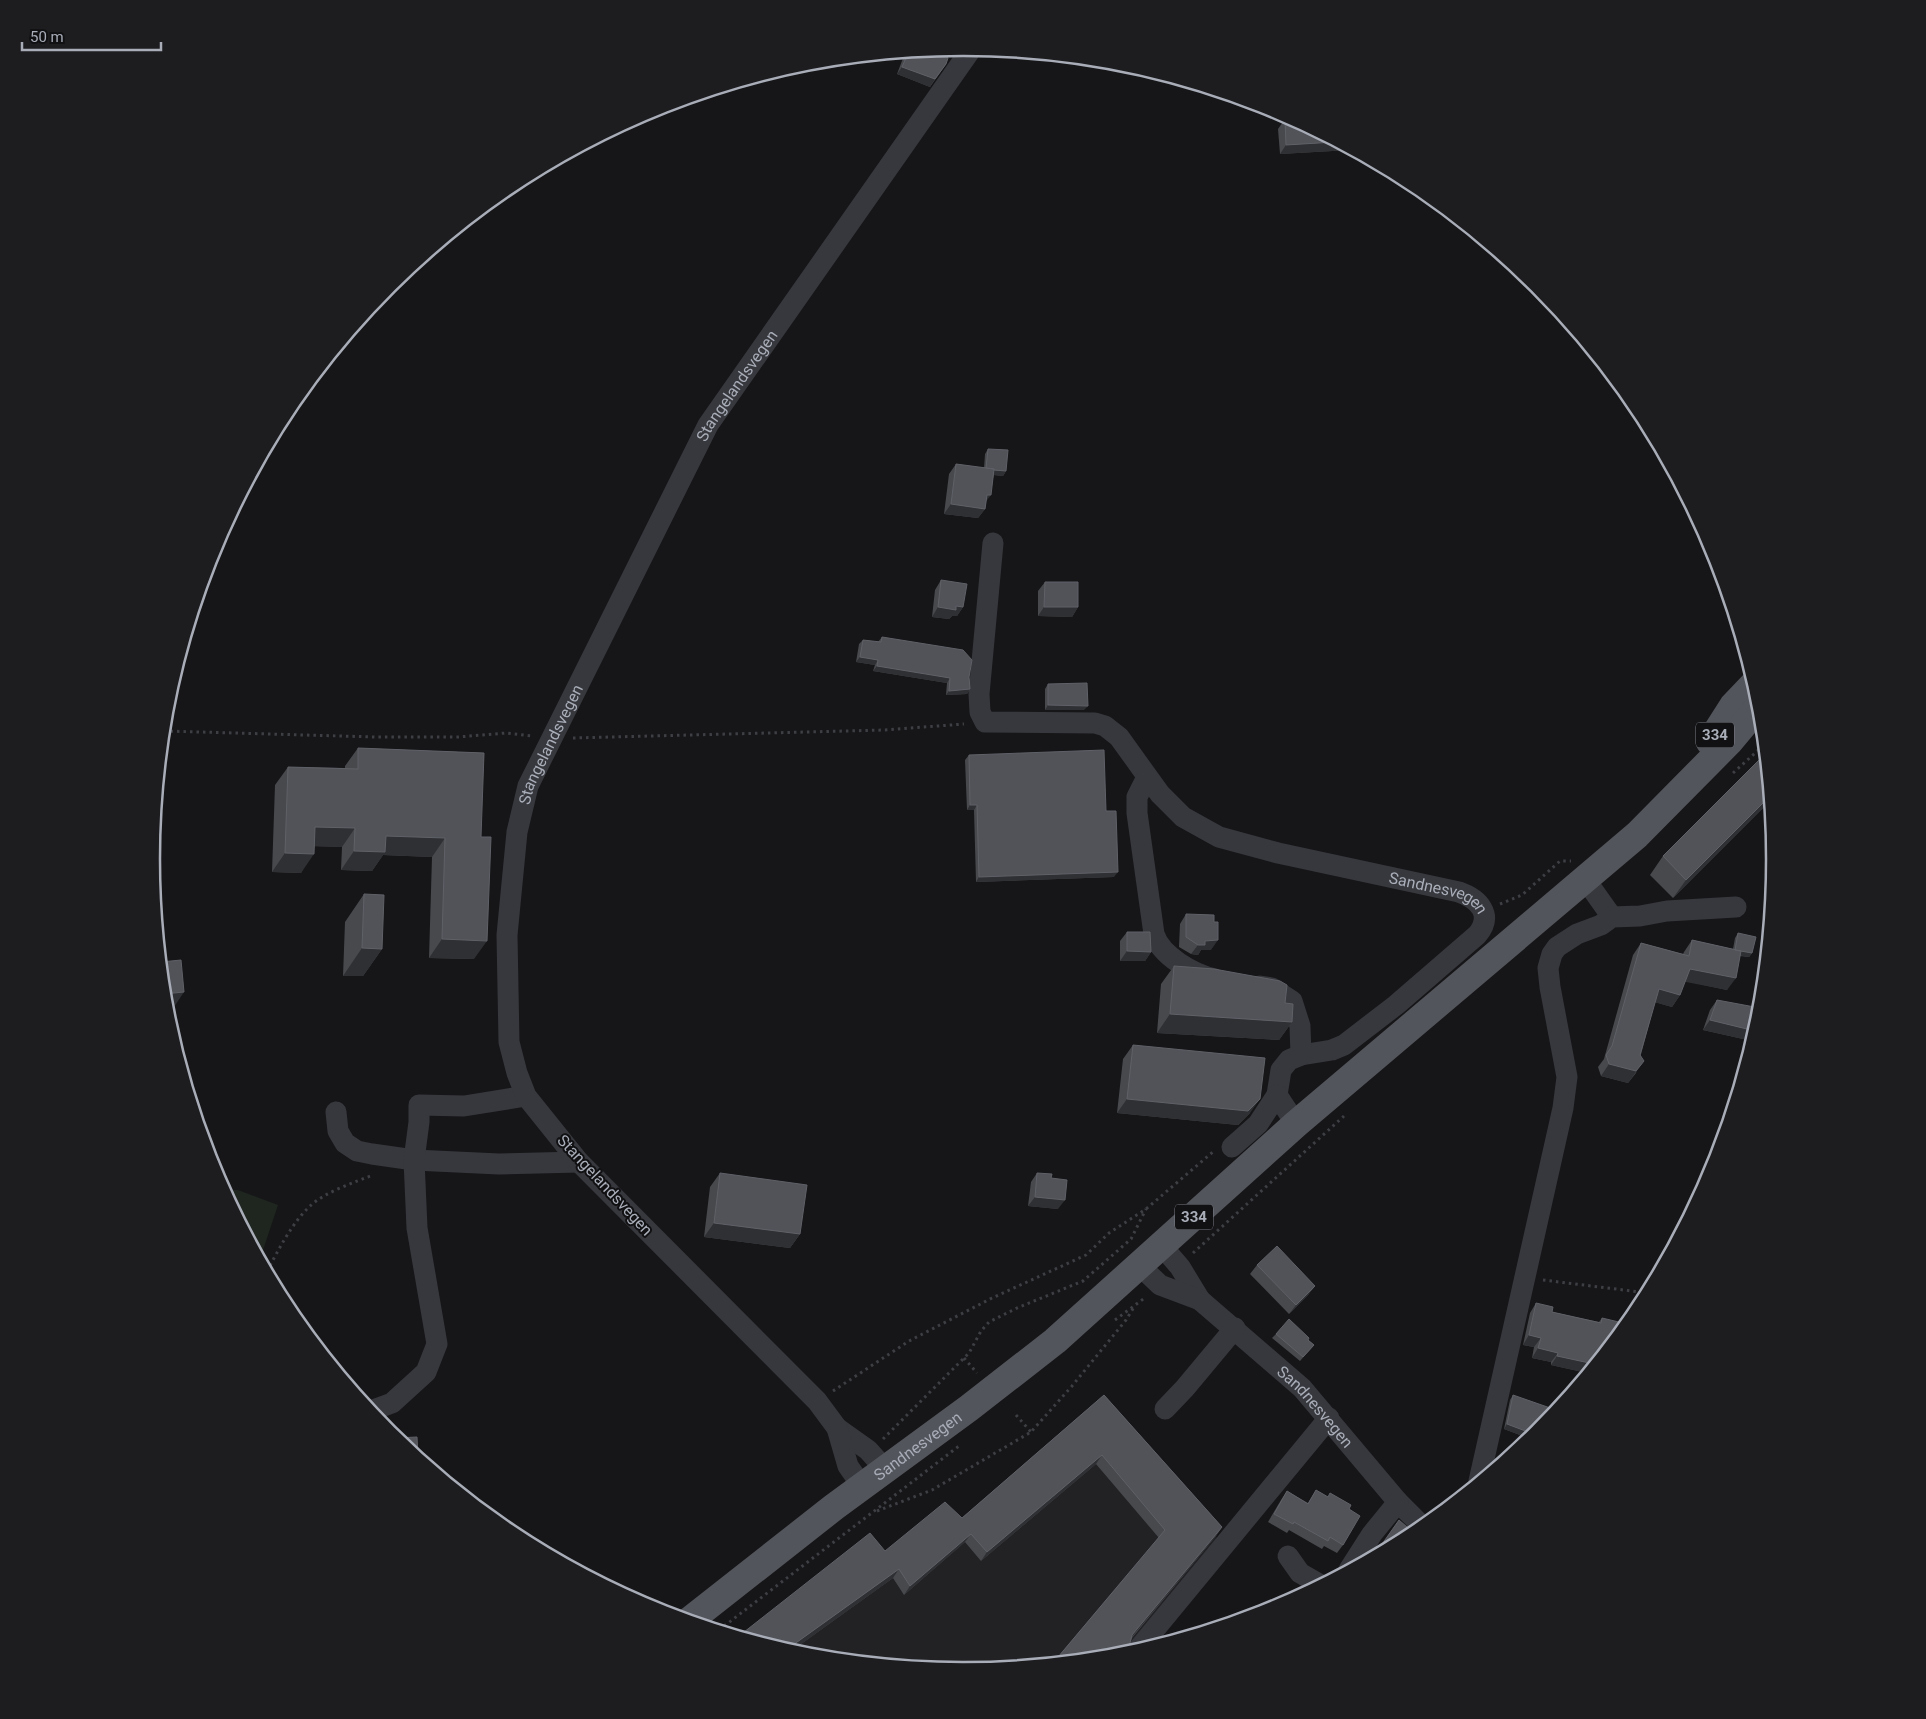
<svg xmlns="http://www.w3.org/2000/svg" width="1926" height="1719" viewBox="0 0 1926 1719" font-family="Roboto,sans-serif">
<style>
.built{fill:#222225}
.park{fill:#1e261f}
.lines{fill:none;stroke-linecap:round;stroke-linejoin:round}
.path{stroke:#3d3f44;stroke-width:3;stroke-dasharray:2.5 4;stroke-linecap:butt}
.minor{stroke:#37383d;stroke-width:21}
.major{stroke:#53555c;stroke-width:28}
.wall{fill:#47494d}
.shaded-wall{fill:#2f3033}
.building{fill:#525359;stroke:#5f6168}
.labels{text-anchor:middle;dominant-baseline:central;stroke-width:4;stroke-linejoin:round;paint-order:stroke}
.shield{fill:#111113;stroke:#7b7e86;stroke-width:1}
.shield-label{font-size:15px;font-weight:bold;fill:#a8adb8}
.street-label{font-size:16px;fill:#a8adb8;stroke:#111113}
.rim{fill:none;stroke:#a8adb8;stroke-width:2.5}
</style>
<rect width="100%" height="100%" fill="#161618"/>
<path class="built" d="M1098 1403 1220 1541 1120 1656 963 1671 804 1656 742 1637 864 1541 879 1559 955 1527Z"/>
<path class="park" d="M224 1190H238L278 1205 260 1259Z"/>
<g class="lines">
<path class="path" d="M164 731 375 737H458L506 733 532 736
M573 738 885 730 964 724
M1733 773 1764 745
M1500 904 1522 895 1560 861H1571
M1193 1253 1344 1116
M267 1271C279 1249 292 1223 310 1206 325 1192 355 1182 373 1175
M1543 1280 1648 1293
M1115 1320 1146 1297
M964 1358 977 1373
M833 1391 909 1341 992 1298 1086 1255 1109 1233 1146 1209 1214 1151
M1016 1415 1031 1432
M883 1439 969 1353 981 1331 989 1322 1017 1308 1083 1281 1131 1239 1146 1209
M877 1511 932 1490 1031 1432 1072 1386 1126 1320 1134 1307
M719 1630 959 1446"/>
<g class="minor">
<path id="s1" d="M993 543 979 694 980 712 985 722 1095 723 1105 726 1119 737 1160 794 1183 817 1219 837 1278 853 1459 892C1479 899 1494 915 1477 935L1396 1005 1344 1045 1332 1050 1301 1055 1289 1060 1281 1070 1277 1095 1296 1124"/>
<path d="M1147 777 1137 797V813L1154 934C1161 956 1193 974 1215 979"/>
<path d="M1585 879 1612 917"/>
<path d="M1260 986 1272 988 1292 1001 1300 1026 1301 1055"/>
<path d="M336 1112 338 1131 345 1143 357 1151 372 1154 414 1160 499 1164 579 1162"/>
<path d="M1232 1147 1258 1124 1277 1095"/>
<path d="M1161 1245 1180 1267 1200 1300"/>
<path id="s2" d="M1139 1265 1160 1285 1200 1300 1302 1388 1398 1502 1423 1527"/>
<path d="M1165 1409 1185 1388 1235 1328"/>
<path d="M370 1411 392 1403 426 1372 437 1344 417 1228 414 1160 419 1122V1105L464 1106 526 1096"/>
<path d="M837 1428 868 1450 885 1469"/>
<path d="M1479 1481 1563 1108 1567 1077 1550 987 1548 968 1552 954 1557 947 1577 934 1601 925 1612 917 1640 916 1667 911 1736 907"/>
<path id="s3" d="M862 1486 848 1466 837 1428 817 1401 579 1162 526 1096 517 1073 509 1042 507 935 517 832 528 786 708 425 972 48"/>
<path d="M1288 1556 1300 1573 1321 1585"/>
<path d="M1349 1570 1372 1534 1398 1502"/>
<path d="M1136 1652 1329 1418"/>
</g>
<g class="major">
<path d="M1710 742 1733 706 1754 684"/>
<path id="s4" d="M689 1621 834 1507 969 1408 1055 1341 1296 1124 1637 835 1729 742 1760 705"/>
</g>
</g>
<path class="wall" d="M933 50 946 64 930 87 897 74 905 53Z
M1285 119H1292L1350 150 1280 154 1278 129Z
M988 449 1006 471 1003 476 994 475 986 502 985 509 978 518 944 514 949 474 956 464 984 468 985 454Z
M941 580 963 607 957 616H952L949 619 932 617 935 590Z
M1045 582 1078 607 1072 617 1038 616V591Z
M882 637 969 677 970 689 967 694 946 695 947 683 873 671 875 665 856 662 859 644 863 640 878 642Z
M1048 684 1084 710H1045V689Z
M358 748 484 753 474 959 429 958 432 857 383 855 372 871 341 870 342 847 315 846 301 873 272 872 275 785 288 767 345 768V766Z
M969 755 1106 811 1114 877 976 882 974 810H967L965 760Z
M1769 802 1673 898 1650 875 1663 856Z
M364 894 382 949 363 976H343L345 922Z
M1186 914 1211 950H1201L1198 955 1191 954 1179 947 1180 924Z
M1127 932 1151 952 1145 961H1120V941Z
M1738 933 1752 953 1749 957 1740 956 1727 990 1685 981 1680 995 1672 1007 1655 1002 1636 1073 1628 1083 1601 1076 1598 1067 1604 1059 1633 955 1641 943 1683 954 1684 952 1692 940 1733 949 1735 938Z
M1174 966 1285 1003 1292 1022 1279 1040 1157 1033 1161 984Z
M1717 1000 1759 1018 1752 1041 1703 1030 1710 1010Z
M1133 1045 1250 1113 1238 1125 1117 1113 1123 1059Z
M720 1173 800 1234 790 1248 704 1237 710 1187Z
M1037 1173 1051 1178 1058 1209 1028 1206 1031 1182Z
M1257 1265 1315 1286 1308 1295 1289 1314 1250 1274Z
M1536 1303 1552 1312 1599 1322 1602 1318 1621 1331 1587 1373 1551 1365V1362L1532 1358 1534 1347 1523 1345 1530 1313Z
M1276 1334 1308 1340 1314 1345 1300 1361 1272 1338Z
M1104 1395 1222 1527 1216 1536 1132 1638 1130 1643 1120 1656 1053 1663 1159 1538 1096 1464 981 1561 965 1542 904 1595 893 1578 790 1652 739 1636 885 1551 962 1518Z
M1513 1395 1537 1434 1531 1439 1504 1429 1510 1400Z
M1316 1490 1349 1509 1343 1545 1337 1553 1324 1546 1322 1549 1289 1530 1287 1533 1268 1522 1281 1500 1287 1491 1308 1503Z"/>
<path class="shaded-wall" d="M902 67 935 79 930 87 897 74Z
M1335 142 1350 150 1280 154 1286 145Z
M986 470 1006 471 1003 476 983 474Z
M987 495H991L984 504Z
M951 504 985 509 978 518 944 514Z
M956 606 963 607 957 616H952L949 619 932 617 938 607Z
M1044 607H1078L1072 617 1038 616Z
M860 657 878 660 875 665 856 662Z
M877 666 950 678 947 683 873 671Z
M970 689 967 694 946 695 949 691Z
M1048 705 1088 706 1084 710H1045Z
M1769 797V802L1673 898 1686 880Z
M970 805H977L974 810H967Z
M315 827 355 828 342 847 302 846Z
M386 836 445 838 432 857 383 855 372 871 341 870 354 851Z
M285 853 314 854 301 873 272 872Z
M1118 872 1114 877 976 882 979 877Z
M442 939 487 941 474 959 429 958Z
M1218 940 1211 950H1201L1198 955 1191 954 1198 945 1205 941Z
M362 948 382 949 363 976H343Z
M1735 950 1752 953 1749 957 1732 954Z
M1127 951 1151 952 1145 961H1120Z
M1690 969 1736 978 1727 990 1681 981Z
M1659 989 1680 995 1672 1007 1650 1001Z
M184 992 174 1007H166L164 994Z
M1170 1014 1292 1022 1279 1040 1157 1033Z
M1710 1020 1755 1031 1752 1041 1703 1030Z
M1644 1061 1628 1083 1601 1076 1609 1064Z
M1127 1099H1260L1250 1113 1238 1125 1117 1113Z
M1035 1197 1065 1200 1058 1209 1028 1206Z
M714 1223 800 1234 790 1248 704 1237Z
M1315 1286 1308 1295 1289 1314 1296 1305Z
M1529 1335 1541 1338 1534 1347 1523 1345Z
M1538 1348 1558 1353 1551 1362 1532 1358Z
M1599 1351 1604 1352 1597 1361Z
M1557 1356 1594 1364 1587 1373 1551 1365Z
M1507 1424 1536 1435 1531 1439 1504 1429Z
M1102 1455 1096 1464 981 1561 987 1552Z
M1222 1527 1216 1536 1126 1644 1132 1635Z
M971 1534 965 1542 904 1595 910 1586Z
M899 1569 893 1578 790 1652 786 1650Z"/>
<path class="building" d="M933 50 946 55 948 58 946 64 935 79 902 67 908 53Z
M1285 119H1292L1335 142 1286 145Z
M988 449 1008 450 1006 471 994 470V469L986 468Z
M956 464 994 469 991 495H987L985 509 951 504Z
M941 580 967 584 963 607 956 606V610L938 607Z
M1045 582H1078V607H1044Z
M882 637 963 650 972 660 969 677 970 689 949 691 950 678 877 666 878 660 860 657 863 640 881 642Z
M1087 683 1088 706 1048 705V684Z
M358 748 484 753 481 837H491L487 941 442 939 445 838 386 836 385 852 354 851 355 828 315 827 314 854 285 853 288 767 358 769Z
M1104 750 1106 811H1116L1118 872 979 877 977 805H970L969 755Z
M1765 754 1769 797 1686 880 1663 856Z
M364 894 384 895 382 949 362 948Z
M1186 914 1214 915V922H1218V940L1205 941V945H1198L1186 937Z
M1127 932H1150L1151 952 1127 951Z
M1738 933 1756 937 1752 953 1735 950Z
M1692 940 1741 951 1736 978 1690 969 1680 995 1659 989 1640 1055 1644 1061 1636 1071 1609 1064 1606 1055 1612 1046 1641 943 1689 956Z
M181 960 184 992 164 994 161 962Z
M1174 966 1214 969 1280 981 1287 985 1285 1003 1293 1004 1292 1022 1170 1014Z
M1717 1000 1760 1008 1759 1018 1755 1031 1710 1020Z
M1133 1045 1265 1058 1260 1099 1248 1111 1127 1099Z
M720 1173 807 1185 800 1234 714 1223Z
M1037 1173 1052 1174 1051 1178 1067 1180 1065 1200 1035 1197Z
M1277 1246 1315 1286 1296 1305 1257 1265Z
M1536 1303 1553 1307 1552 1312 1601 1323 1602 1318 1623 1323 1621 1331 1604 1352 1599 1351 1596 1362 1594 1364 1557 1356 1558 1353 1538 1348 1541 1338 1529 1335Z
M1289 1319 1309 1338 1308 1340 1314 1345 1303 1357 1276 1334Z
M1104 1395 1222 1527 1132 1635 1130 1643 1119 1656 1053 1663 1165 1530 1102 1455 987 1552 971 1534 910 1586 899 1569 786 1650 739 1636 870 1533 885 1551 945 1502 962 1518Z
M1513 1395 1556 1410 1536 1435 1507 1424Z
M417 1437 418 1458 395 1438Z
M1316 1490 1328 1497 1330 1493 1351 1505 1349 1509 1360 1516 1343 1545 1330 1537 1328 1541 1294 1522 1293 1524 1274 1514 1287 1491 1308 1504Z
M1399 1520 1415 1534 1373 1557Z"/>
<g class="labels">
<g class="shield">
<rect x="1696" y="722.5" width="38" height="25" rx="4"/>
<rect x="1175" y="1204.5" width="38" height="25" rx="4"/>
</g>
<g class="shield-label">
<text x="1715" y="735">334</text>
<text x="1194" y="1217">334</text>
</g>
<g class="street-label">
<text stroke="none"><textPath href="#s3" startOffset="1286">Stangelandsvegen</textPath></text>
<text stroke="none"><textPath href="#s3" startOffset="881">Stangelandsvegen</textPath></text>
<text stroke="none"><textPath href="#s1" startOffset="690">Sandnesvegen</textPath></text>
<text transform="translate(605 1185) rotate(47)">Stangelandsvegen</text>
<text stroke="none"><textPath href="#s2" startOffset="229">Sandnesvegen</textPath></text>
<text stroke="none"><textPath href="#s4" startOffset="288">Sandnesvegen</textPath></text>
</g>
</g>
<path d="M0 0H1926V1719H0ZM160 859a803 803 0 1 1 1606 0a803 803 0 1 1-1606 0Z" fill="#1d1d20" fill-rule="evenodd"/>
<path class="rim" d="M160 859a803 803 0 1 1 1606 0a803 803 0 1 1-1606 0Z"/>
<path d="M22 42v8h139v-8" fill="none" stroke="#a8adb8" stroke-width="2.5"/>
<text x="30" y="42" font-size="15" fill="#a8adb8" stroke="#111113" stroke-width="4" paint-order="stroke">50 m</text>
</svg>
